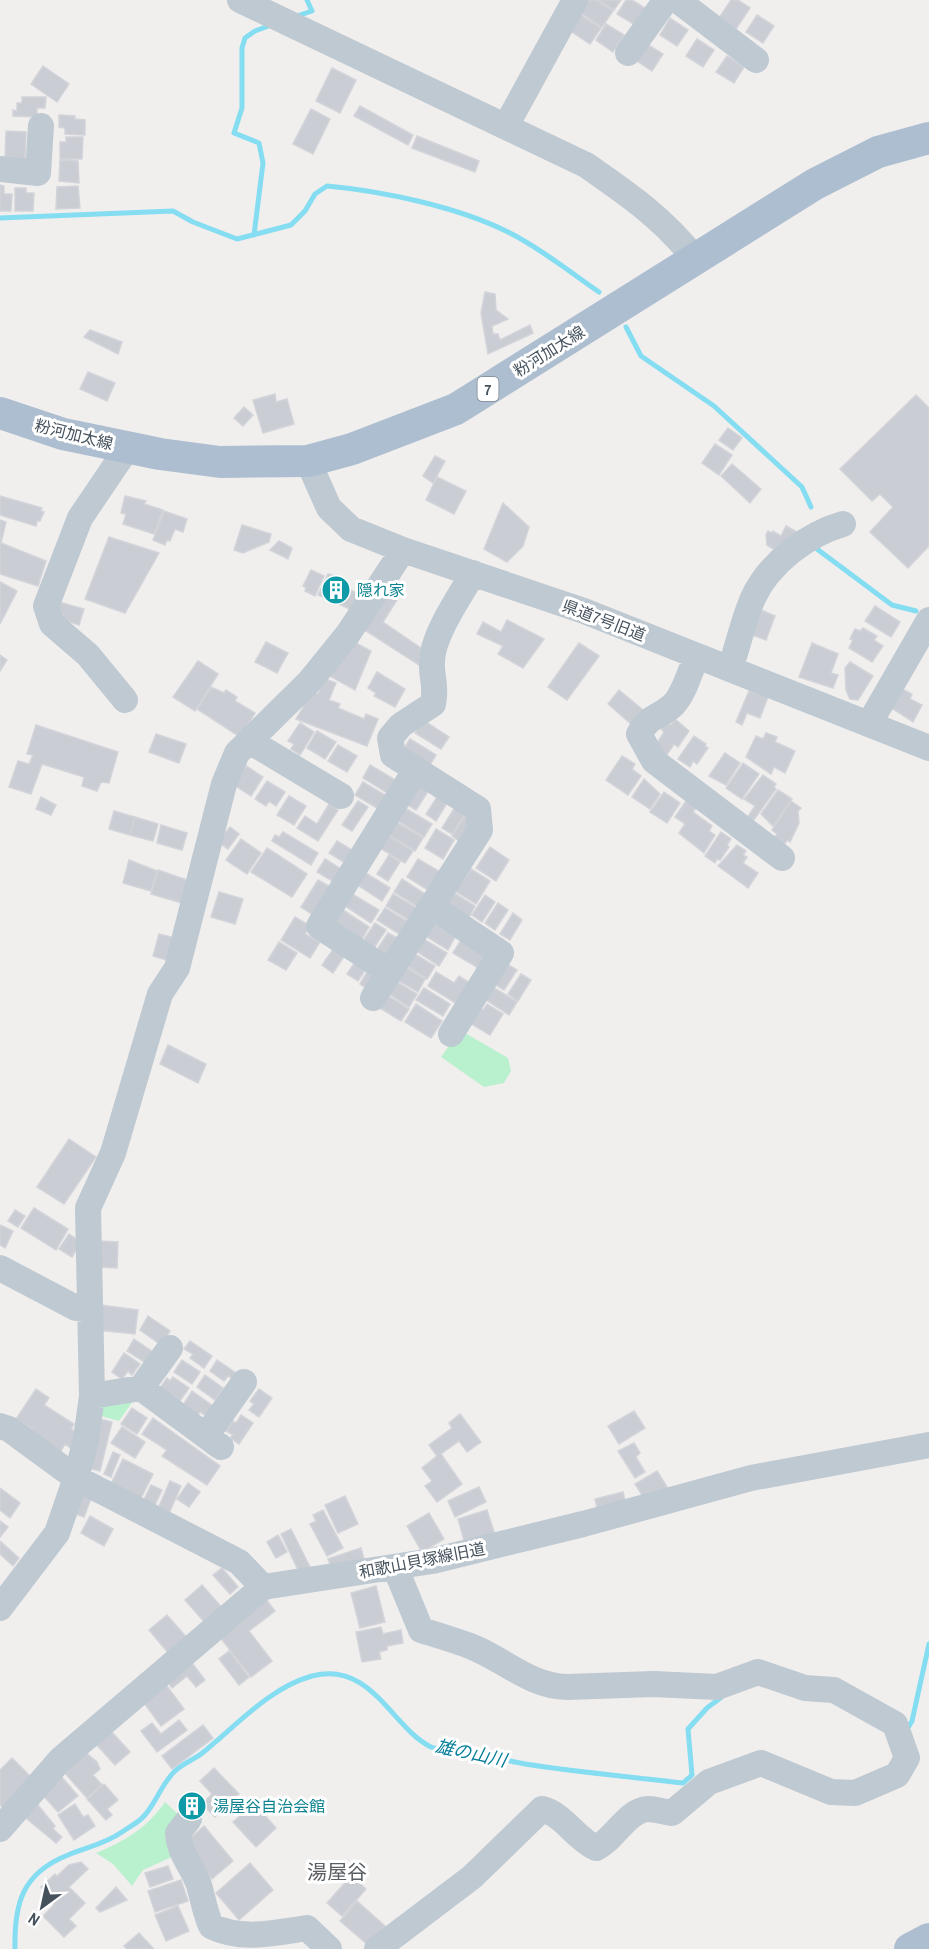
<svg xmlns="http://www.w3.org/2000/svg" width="929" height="1949" viewBox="0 0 929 1949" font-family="'Archivo Narrow','Noto Sans JP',sans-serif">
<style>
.green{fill:#b9f1ce}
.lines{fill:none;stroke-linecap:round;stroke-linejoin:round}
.stream{stroke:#84ddf1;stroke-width:5}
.building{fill:#cacdd3;stroke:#d2d4da;stroke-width:1.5}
.minor{stroke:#bec9d1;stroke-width:26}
.major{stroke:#acbecf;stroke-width:32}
.labels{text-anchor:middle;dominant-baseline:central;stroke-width:6;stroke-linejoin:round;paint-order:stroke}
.shield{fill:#fff;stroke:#7d868e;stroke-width:1.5}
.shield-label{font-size:15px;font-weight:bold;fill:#45525d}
.street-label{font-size:16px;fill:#45525d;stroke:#fff}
.culture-label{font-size:16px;fill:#0d838f;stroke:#fff;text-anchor:start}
.water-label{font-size:18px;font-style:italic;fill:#067e99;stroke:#fff}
.quarter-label{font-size:20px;fill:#5a5f64;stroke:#fff}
</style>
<rect width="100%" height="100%" fill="#f1eeee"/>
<path class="green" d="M460 1030 508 1058 511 1071 504 1083 484 1087 441 1057Z
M138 1394 119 1421 101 1416V1402Z
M165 1802 183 1819 174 1856 143 1870 132 1886 113 1864 96 1853C125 1841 147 1828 165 1802Z"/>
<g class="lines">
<path class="stream" d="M297 16 312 11 307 0
M0 218 173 211 193 222 237 239 291 225 305 211 315 194 327 186C383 191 458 207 508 232 540 248 570 272 599 292
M254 235 263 163 259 143 234 133 242 108V48L245 38 255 31 271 25
M626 327 641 356 714 406 802 487 811 507
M817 549 892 605 916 611
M906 1731 912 1721 929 1644
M15 1949C14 1904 22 1873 68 1855 87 1847 105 1844 122 1832 129 1827 138 1823 144 1816 156 1803 162 1783 175 1771 182 1764 193 1760 201 1754 234 1728 270 1687 312 1676 371 1660 392 1728 431 1747 445 1753 458 1750 471 1752 489 1755 507 1761 525 1764 577 1772 630 1777 683 1783L692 1775 688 1729 707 1708 723 1696"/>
</g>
<path class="building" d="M585 0H596L613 11 602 27 578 11Z
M598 0H621L614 10Z
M626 0H632L645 8 635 25 617 14Z
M731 0H738L750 8 736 29 719 18Z
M576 12 601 28 590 44 566 28Z
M757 15 774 26 763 43 746 32Z
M670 18 688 30 677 46 660 35Z
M606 24 624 35 613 52 596 40Z
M697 39 714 50 703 67 686 56Z
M645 43 663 54 652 71 634 59Z
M727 56 744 67 734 83 716 72Z
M43 66 69 84 57 102 31 84Z
M332 68 356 80 340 113 316 101Z
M22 97H46L45 108H37V117L13 116V110L17 111V103H22Z
M360 106 413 135 408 145 354 116Z
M311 109 330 119 313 154 293 144Z
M59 115 75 116V119L85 120V135L65 134V128L59 127Z
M6 131 26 132 25 160 5 159Z
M417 136 479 161 475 172 412 148Z
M66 137H83L82 159H60V142H66Z
M60 160 78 161 79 183 59 181Z
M0 185 4 186V194H12L11 211H0Z
M78 186 80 208 56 209 57 187Z
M15 188H26V193H34L33 211H15Z
M485 292 495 294 496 310 508 319 492 326 493 334H498L500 340 530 325 533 333 488 354 481 313Z
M90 330 122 342 118 354 84 337Z
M88 372 115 383 107 401 80 389Z
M275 394 276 402 287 399 294 424 263 433 253 400Z
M916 395 929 408V546L908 568 870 532 893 507 880 494 872 501 840 469Z
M244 407 253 415 243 426 234 418Z
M728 428 742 438 733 450 719 440Z
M715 444 732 455 719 475 702 463Z
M435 456 445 461 433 483 423 476Z
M732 464 761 489 750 503 721 476Z
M437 477 466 491 454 514 426 500Z
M0 496 42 508 41 511 44 512 40 521H37L36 526 0 515Z
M125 496 146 501 144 504 163 510 154 534 123 524 126 514 121 513Z
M503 503 529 527 523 546 507 562 484 549Z
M164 511 187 519 183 532 175 529 170 541 167 540 165 545 153 540Z
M0 520 6 522 1 543 46 561 38 586 0 574Z
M242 525 271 534 269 542 243 553 234 550Z
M786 526 797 532 778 552 767 545 766 535 768 531 772 533 773 531 781 536Z
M109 537 159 553 125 613 85 599Z
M279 541 292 548 288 559 270 550Z
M311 570 324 576 315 596 305 591 306 588 303 586Z
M328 574 345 579 342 587 360 594 352 610 318 595Z
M0 582 17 591 0 624Z
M384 591 397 600 383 622 421 648 419 665 360 627Z
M59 602 84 609 79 625 62 619 64 615 55 612Z
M875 606 900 622 891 637 865 621Z
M761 610 775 616 766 640 752 635Z
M507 620 544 639 523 668 498 654 503 646 477 634 483 622 501 632Z
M863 628 877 636 874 640 883 646 872 662 849 648 853 640 850 639 855 629 860 631Z
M266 642 288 653 277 673 255 662Z
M354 642 371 651 355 690 328 675Z
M579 643 599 656 567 700 548 687Z
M812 643 838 654 831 673 838 675 833 688 799 677Z
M0 655 7 660 0 671Z
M198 661 218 674 195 711 173 697Z
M850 662 873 676 858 700 850 699 846 690 845 668Z
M377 672 405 689 395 707 374 696 376 693 368 688Z
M325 679 336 683 329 700 340 704 338 708 364 719 366 714 378 719 367 746 296 719 313 691 318 694Z
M211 687 224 693 226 690 237 697 235 701 255 713 240 737 197 709Z
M900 688 912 694 910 699 922 705 913 722 890 707Z
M619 690 643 710 631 724 608 704Z
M749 691 768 697 760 718 747 713 742 725 736 722Z
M675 719 689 731 678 747 674 744 666 756 654 748 664 732 661 729 667 723 671 725Z
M423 720 449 737 441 749 415 733Z
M300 723 314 732 300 755 291 749 294 744 288 741Z
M36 725 118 752 109 783 101 782 97 791 82 786 84 777 42 764 31 794 9 787 18 761 29 764 33 755 27 754Z
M317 731 336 742 325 759 307 748Z
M766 733 777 737 775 742 795 751 785 773 774 767 771 774 746 757 756 736 763 739Z
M156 734 186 744 179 763 149 752Z
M694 736 706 744 705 746 708 748 697 764 693 761 690 767 678 759Z
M410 739 436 755 428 768 402 751Z
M338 745 357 756 347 772 328 761Z
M725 753 740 763 726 785 709 776Z
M622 756 635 764 632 769 641 776 628 795 606 780Z
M743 763 759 774 742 799 726 788Z
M370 765 397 781 389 794 363 778Z
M246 766 263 777 251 796 234 785Z
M763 775 776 784 774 787 776 789 753 821 747 818 755 806 744 799Z
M644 779 660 794 650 809 632 797Z
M267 781 285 792 276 806 269 801 266 806 255 799Z
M363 782 390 798 382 811 355 795Z
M419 784 429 790 416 810 406 804Z
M778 790 792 799 773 826 761 814Z
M664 792 680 803 667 823 650 812Z
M439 794 449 800 436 821 426 814Z
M289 796 306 806 294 825 277 815Z
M41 797 56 805 51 815 36 809Z
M688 798 698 805 693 812 712 826 709 831 715 835 704 853 679 833 685 824 675 817Z
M358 801 368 807 352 831 342 825Z
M791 801 801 808 798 811 799 823 790 842 787 840 785 844 774 837 777 834 772 830Z
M329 804 338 810 318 841 297 828 305 816 317 824Z
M455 807 465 814 452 834 442 828Z
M405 808 432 824 424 837 398 821Z
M114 811 135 817 130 835 109 829Z
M465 816 475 822 462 843 452 836Z
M135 817 158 824 153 841 130 835Z
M396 822 423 838 415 851 389 835Z
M161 825 187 833 182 850 157 843Z
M230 827 239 834 228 849 218 842Z
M436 829 454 840 443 859 425 848Z
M283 832 318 853 311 865 272 841 275 835 279 837Z
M721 832 731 839 727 845 729 847 720 860 717 859 715 863 705 856Z
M386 834 413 851 405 863 378 847Z
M241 839 261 853 247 874 226 860Z
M337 841 358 854 350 866 329 853Z
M737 845 746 851 743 855 747 857 743 863 758 873 748 888 718 866Z
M490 847 509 860 496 881 476 868Z
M267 848 307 874 292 897 251 872Z
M389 855 400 862 388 881 377 874Z
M325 859 346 872 339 885 317 872Z
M418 859 442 873 431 892 407 877Z
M129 860 157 871 151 891 123 883Z
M471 869 490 881 476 904 450 888 458 875 464 879Z
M158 870 187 880 182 903 151 894Z
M364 872 390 888 382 901 356 884Z
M402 879 428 896 420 908 394 892Z
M318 880 334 889 316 917 301 907Z
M449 890 475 906 468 919 441 903Z
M219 892 243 899 235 924 211 917Z
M352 894 379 910 371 923 345 906Z
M393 894 420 910 412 922 386 906Z
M485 895 495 902 482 922 472 915Z
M498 903 508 910 495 930 485 923Z
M385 908 412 924 404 937 377 920Z
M343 910 369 927 362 939 335 923Z
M513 913 522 920 510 940 500 934Z
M295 917 310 926 305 934 320 942 310 958 281 940Z
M429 921 455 937 448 950 421 933Z
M375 923 386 930 374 948 363 941Z
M388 933 399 939 387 958 376 951Z
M159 934 175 938 170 961 153 956Z
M464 935 491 951 480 969 453 953Z
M420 937 447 953 439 966 413 949Z
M279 942 297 953 286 970 268 960Z
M336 945 347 952 333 973 322 965Z
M408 950 435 966 427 979 401 962Z
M359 956 370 963 358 981 347 974Z
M399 963 425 979 418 992 391 976Z
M507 964 517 970 504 990 494 984Z
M371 965 382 972 370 991 360 984Z
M436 972 454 983 459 976 470 983 457 1004 428 986Z
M521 974 531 980 518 1001 508 994Z
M391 978 417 994 409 1007 383 990Z
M491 986 517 1002 509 1015 483 998Z
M424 988 450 1004 443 1016 416 1000Z
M382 992 409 1009 401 1021 375 1005Z
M473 1003 483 1010 487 1004 503 1014 490 1035 463 1019Z
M416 1004 442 1021 431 1038 405 1022Z
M168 1045 206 1064 198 1083 160 1064Z
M69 1139 96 1157 64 1204 37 1187Z
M34 1208 68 1229 56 1250 21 1228Z
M15 1210 25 1216 18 1227 8 1221Z
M0 1225 13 1231 5 1248 0 1245Z
M69 1234 81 1242 72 1257 59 1249Z
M98 1241 118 1242 117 1268 97 1267Z
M100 1305 138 1310 135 1334 97 1330Z
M148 1316 170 1331 161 1345 140 1330Z
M134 1339 153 1352 146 1363 127 1351Z
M190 1341 212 1356 204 1368 190 1358 193 1354 184 1349Z
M124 1353 140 1364 132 1375 128 1371 122 1379 112 1372Z
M182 1360 200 1372 192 1384 174 1372Z
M217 1360 236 1373 232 1378 228 1376 224 1381 210 1371Z
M205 1375 223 1388 215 1400 197 1387Z
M173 1377 189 1388 180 1401 160 1388 167 1378 170 1381Z
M36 1389 49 1398 44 1405 74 1424 71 1429 81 1435 76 1452 65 1444 60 1453 29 1433 32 1429 16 1419Z
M259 1389 272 1398 259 1417 249 1410 254 1404 250 1401Z
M192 1391 213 1406 206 1416 200 1412 198 1415 183 1405Z
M132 1408 147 1418 137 1434 121 1424Z
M634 1411 645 1428 619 1444 608 1426Z
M460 1414 481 1442 467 1452 459 1441 441 1454 462 1484 437 1502 425 1486 432 1481 422 1468 437 1456 429 1445 452 1428 449 1423Z
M241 1415 253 1423 239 1444 230 1438 233 1435 226 1431 233 1421 236 1423Z
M153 1418 220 1466 207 1485 162 1456 167 1450 142 1434Z
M100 1419 112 1422 100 1471 88 1468Z
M122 1427 145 1442 135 1458 111 1443Z
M634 1443 640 1453 636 1457 645 1472 635 1478 618 1451Z
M113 1452 120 1455 111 1477 104 1474Z
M123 1459 153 1474 141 1498 111 1484Z
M657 1471 669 1490 647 1503 635 1484Z
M170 1481 181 1486 167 1518 156 1513Z
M188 1483 200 1492 189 1507 177 1499Z
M151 1485 162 1490 152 1511 141 1506Z
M479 1487 486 1502 455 1517 448 1501Z
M0 1488 20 1503 10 1518 0 1510Z
M79 1491 92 1496 84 1517 71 1512Z
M623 1492 626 1505 598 1512 595 1499Z
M345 1496 358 1524 338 1533 325 1505Z
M323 1510 343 1548 327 1556 310 1524 316 1521 313 1515Z
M487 1510 495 1535 465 1544 458 1519Z
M429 1513 444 1539 422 1552 407 1526Z
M90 1516 113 1529 104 1546 81 1533Z
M0 1521 8 1527 0 1537Z
M291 1529 310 1567 299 1572 281 1534Z
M278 1535 287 1552 276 1558 267 1542Z
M0 1541 19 1558 13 1566 0 1554Z
M361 1548 364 1559 332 1569 328 1559Z
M222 1568 238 1587 230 1594 213 1575Z
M202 1585 224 1610 207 1625 185 1600Z
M376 1586 385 1622 360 1628 351 1593Z
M262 1594 275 1611 249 1631 272 1661 251 1677 215 1631Z
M167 1615 188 1639 170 1655 149 1630Z
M381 1627 383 1634 401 1630 403 1643 387 1646V1650L379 1652 381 1659 362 1662 356 1632Z
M229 1651 249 1677 239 1685 219 1659Z
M189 1659 205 1680 196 1687 187 1676 172 1688 164 1677Z
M164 1682 184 1709 161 1726 141 1699Z
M179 1720 187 1730 157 1752 141 1731 152 1723 161 1734Z
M203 1725 213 1738 172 1769 162 1756Z
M110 1730 130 1752 115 1765 95 1743Z
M85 1752 97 1762 100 1769 93 1775 102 1785 87 1798 63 1771Z
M12 1758 33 1779 4 1809 0 1805V1770Z
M214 1768 239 1794 215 1817 202 1804 212 1794 200 1781Z
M60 1775 78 1796 58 1812 40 1792Z
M104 1784 118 1800 107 1809 112 1815 106 1820 87 1799Z
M190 1794 205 1809 195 1819 180 1804Z
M34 1800 55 1826 53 1829 62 1837 56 1843 21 1814Z
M254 1803 276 1828 256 1847 233 1822Z
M75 1804 83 1817 88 1815 95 1826 74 1840 58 1815Z
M204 1826 233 1861 212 1879 183 1845Z
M81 1862 88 1869 69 1887 85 1903 69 1919 76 1926 64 1937 43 1916 54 1905 41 1887 55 1874 57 1876 69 1865Z
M250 1863 273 1890 239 1920 216 1893Z
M168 1866 173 1879 150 1887 145 1873Z
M351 1876 366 1889 342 1916 327 1903Z
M181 1880 188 1901 155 1912 148 1891Z
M116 1887 127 1900 100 1912 96 1908Z
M357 1901 385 1926 368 1945 340 1921Z
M178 1906 189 1931 166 1941 155 1915Z
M139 1933 154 1949H127L124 1946Z"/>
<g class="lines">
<path class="minor" d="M240 0 586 165C628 194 664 219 695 259
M677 0 756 60
M628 53 666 0
M506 126 575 0
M0 169 38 173 41 126
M308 461 329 508 351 529 403 550 584 611 929 748
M697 656C690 670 685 692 674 704 660 718 649 715 639 734L654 761 782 858
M730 669C738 646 743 621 753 598 769 563 808 534 843 524
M125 700 88 655 52 624 46 606 80 518 128 447
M869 724 929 620
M251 742 341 796
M432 907 501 953 451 1034
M390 972 319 926 416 769
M373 998 480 830 478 809 393 755 390 738 401 725 433 704C437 684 431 679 432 662 432 635 460 597 473 573
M0 1268 76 1308 90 1310
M141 1388 170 1348
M92 1396 141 1388 221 1447
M0 1426 9 1429 76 1478 239 1562 263 1587
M206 1436 244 1382
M0 1608 57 1533 76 1478 86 1439 92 1396 88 1208 113 1153 160 994 177 968 224 784 237 753 310 681 348 634 403 550
M189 1819 178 1833C179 1854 193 1867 199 1885 203 1899 205 1912 211 1926 241 1941 274 1933 307 1928L329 1949
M0 1829 60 1760 263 1587 432 1561 583 1524 751 1478 929 1445
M377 1949 472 1877 542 1809C563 1814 576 1839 596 1848 614 1840 627 1810 648 1809 655 1809 664 1812 672 1813L709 1782 761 1763 831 1792 855 1793 897 1775 907 1758 895 1724 834 1690 805 1688 758 1672 717 1687 654 1684 567 1687C529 1686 504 1659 470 1646 454 1640 437 1635 421 1630L395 1567"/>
<path class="major" d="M0 413 63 434 160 454 220 462 308 461 352 449 456 409 815 184 878 152 929 138
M910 1949 929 1939"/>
</g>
<defs>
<g id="building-disc" transform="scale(1.5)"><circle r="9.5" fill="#0f9aa8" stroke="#fff"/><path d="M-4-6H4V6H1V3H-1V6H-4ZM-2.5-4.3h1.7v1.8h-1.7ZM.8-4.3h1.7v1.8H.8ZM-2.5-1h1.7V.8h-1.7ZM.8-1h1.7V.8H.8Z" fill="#fff"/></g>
</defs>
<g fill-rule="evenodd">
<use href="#building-disc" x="336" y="590"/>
<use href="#building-disc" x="192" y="1806"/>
</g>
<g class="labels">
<rect class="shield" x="477.5" y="377" width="21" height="24" rx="4.5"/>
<g class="shield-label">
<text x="488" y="389">7</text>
</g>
<g class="street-label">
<text transform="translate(549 351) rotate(-32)">粉河加太線</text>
<text transform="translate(74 434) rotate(14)">粉河加太線</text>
<text transform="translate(604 620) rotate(21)">県道7号旧道</text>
<text transform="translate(422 1560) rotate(-11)">和歌山貝塚線旧道</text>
</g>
<g class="culture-label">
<text x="357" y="590">隠れ家</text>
<text x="213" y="1806">湯屋谷自治会館</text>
</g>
<g class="water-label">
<text transform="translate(471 1753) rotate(12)">雄の山川</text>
</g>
<g class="quarter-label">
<text x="337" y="1871">湯屋谷</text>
</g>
</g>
<g transform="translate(42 1907) rotate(213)" stroke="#ffffff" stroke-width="4.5" paint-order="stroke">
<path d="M0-4.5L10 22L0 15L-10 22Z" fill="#45525d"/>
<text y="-9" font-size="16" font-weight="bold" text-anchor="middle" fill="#45525d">N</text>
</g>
</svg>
